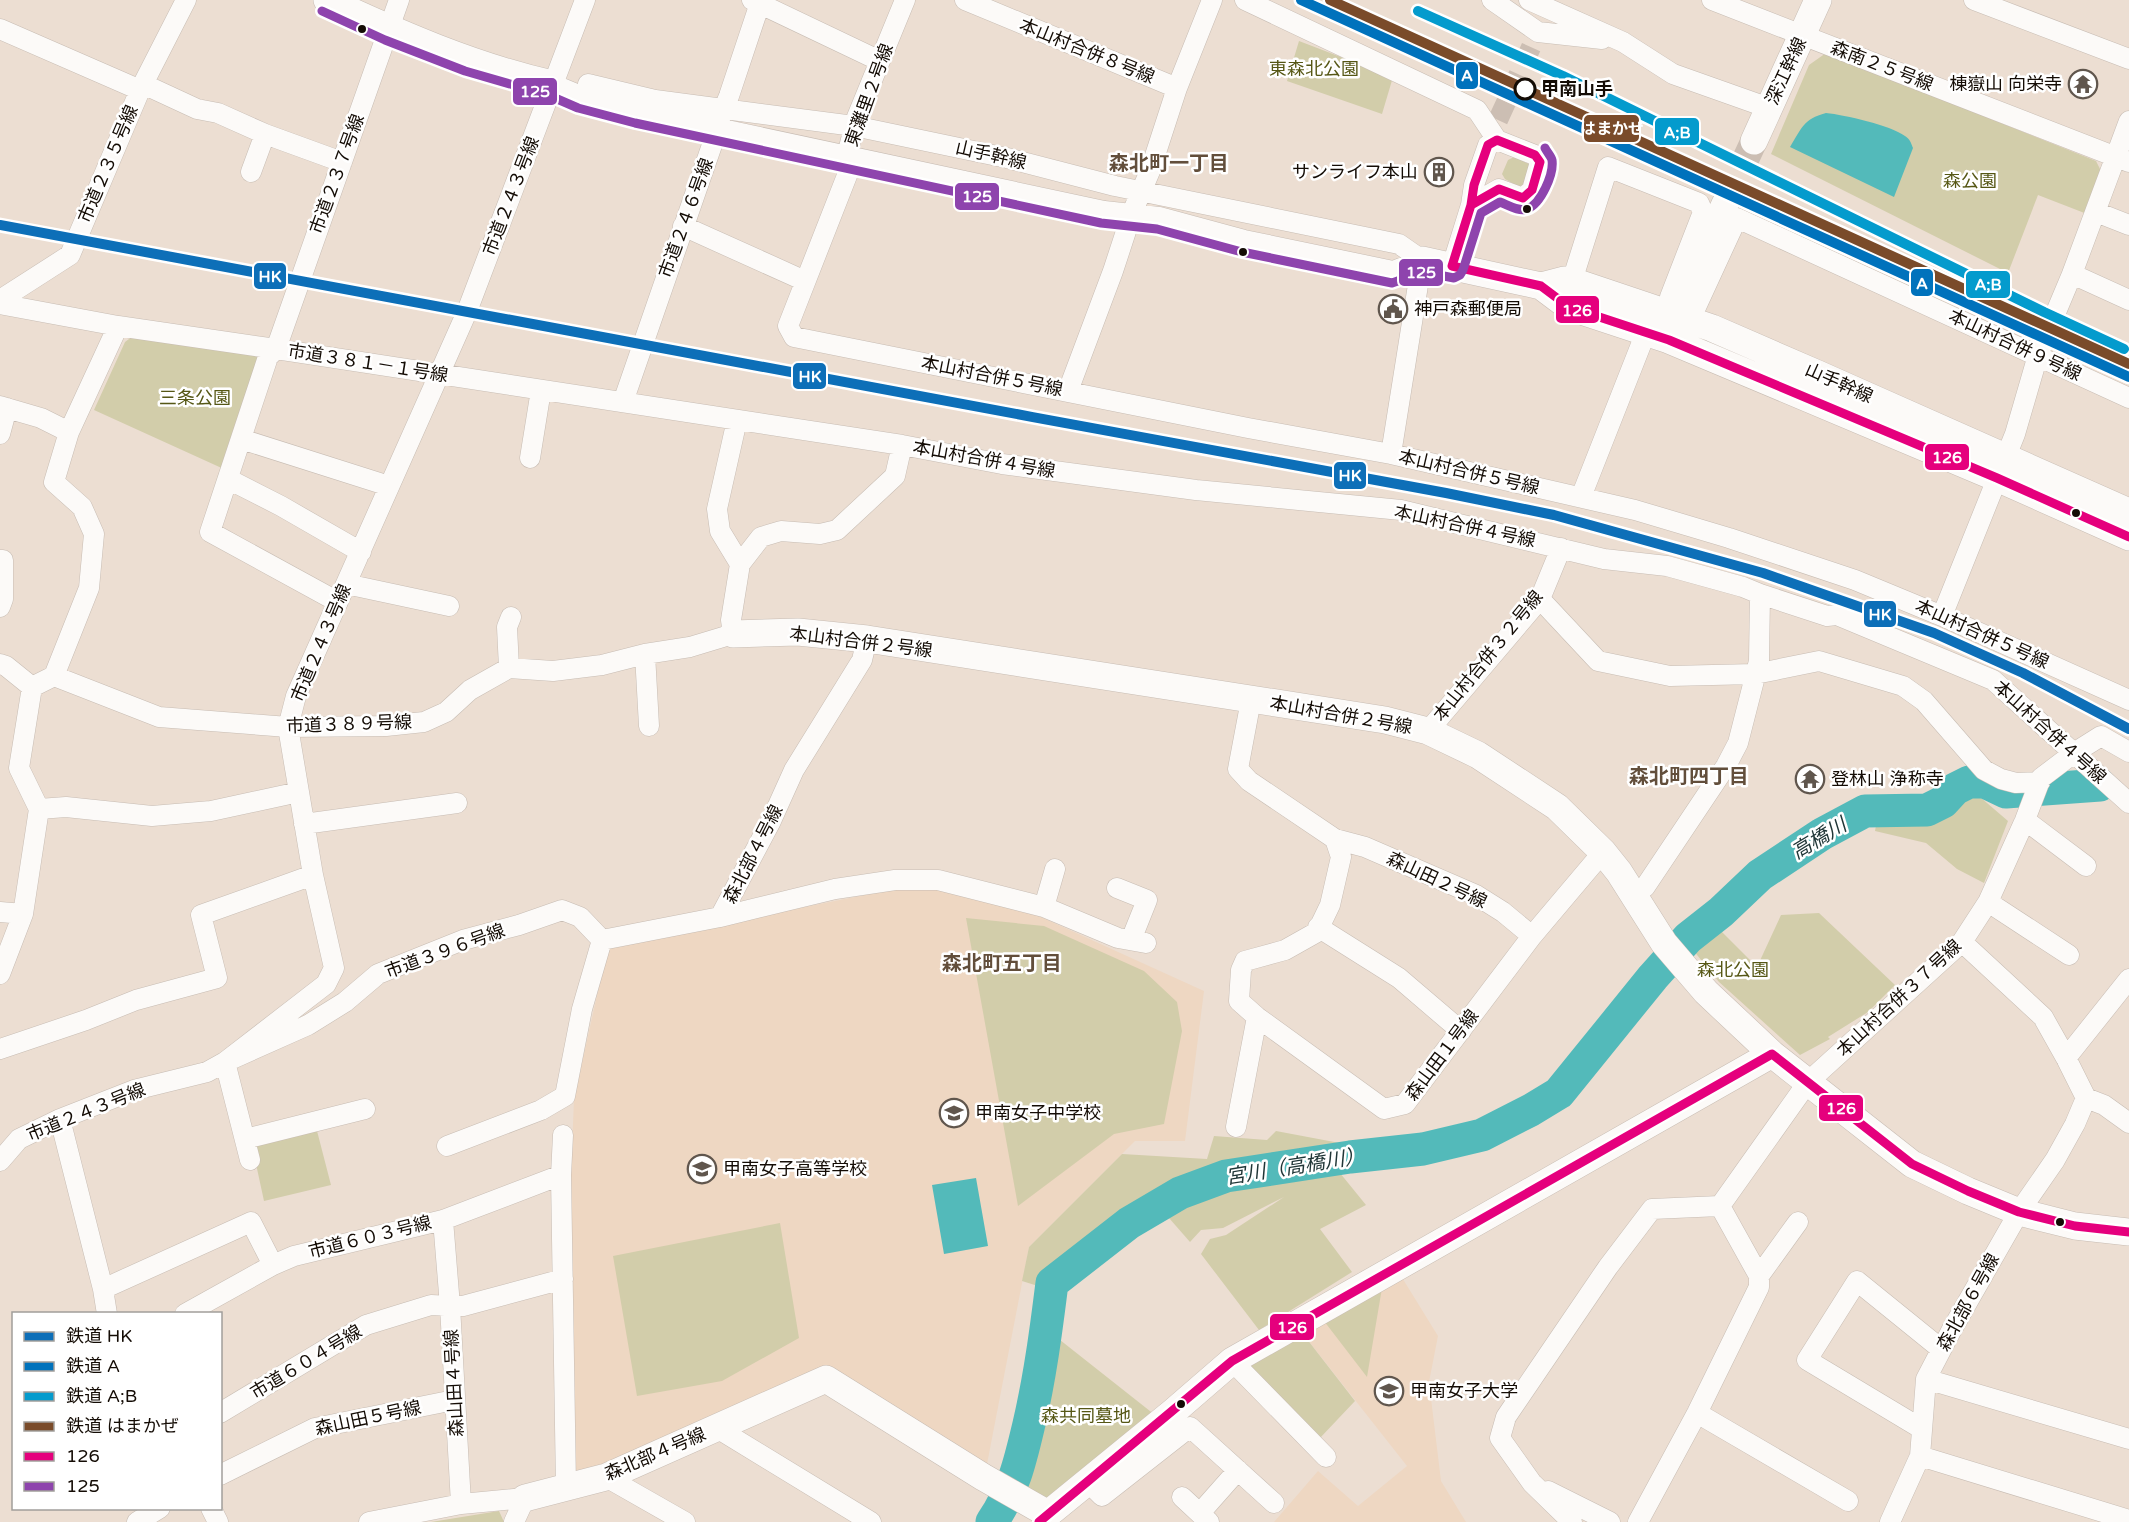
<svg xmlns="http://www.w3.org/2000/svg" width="2129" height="1522" viewBox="0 0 2129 1522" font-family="'Varela Round','Noto Sans JP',sans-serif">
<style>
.built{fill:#eed7c2}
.green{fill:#d2cdaa}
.water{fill:#53baba}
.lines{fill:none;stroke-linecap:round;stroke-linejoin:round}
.river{stroke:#53baba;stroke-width:33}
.street-tunnel{stroke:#ccbeb3;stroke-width:20;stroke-dasharray:20 10;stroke-linecap:butt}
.secondary-tunnel{stroke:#ccbeb3;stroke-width:27;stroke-dasharray:27 14;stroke-linecap:butt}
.street-casing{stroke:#c7bcb3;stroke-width:21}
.secondary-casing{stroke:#c7bcb3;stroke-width:28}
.street{stroke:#fcfaf8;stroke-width:20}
.secondary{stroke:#fcfaf8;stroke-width:27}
.bus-1-casing{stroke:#fff;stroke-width:14}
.bus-2-casing{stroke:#fff;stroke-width:14}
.bus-1{stroke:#e5007d;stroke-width:9}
.bus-2{stroke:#8e44ad;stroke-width:9}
.rail-1-casing{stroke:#fff;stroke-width:15}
.rail-2-casing{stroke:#fff;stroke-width:15}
.rail-3-casing{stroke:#fff;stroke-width:15}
.rail-4-casing{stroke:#fff;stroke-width:15}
.rail-1{stroke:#0d6fb8;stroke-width:10}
.rail-2{stroke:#0072bc;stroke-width:10}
.rail-3{stroke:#049bcd;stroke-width:10}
.rail-4{stroke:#7a4b2a;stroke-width:10}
.bus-dot{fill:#140c05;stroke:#fff;stroke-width:2}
.stop-dot{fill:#fff;stroke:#140c05;stroke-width:3}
.labels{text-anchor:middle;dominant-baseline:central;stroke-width:5;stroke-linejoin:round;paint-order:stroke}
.street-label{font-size:18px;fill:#140c05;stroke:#fff}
.park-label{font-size:18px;fill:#565715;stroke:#fff}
.poi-label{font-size:18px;fill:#140c05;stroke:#fff;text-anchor:start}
.stop-label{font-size:18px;font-weight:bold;fill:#140c05;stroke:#fff;text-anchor:start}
.neighbourhood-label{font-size:20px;font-weight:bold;fill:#624e3b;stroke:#fff}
.water-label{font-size:20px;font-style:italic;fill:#203637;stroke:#fff}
.line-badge{stroke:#fff;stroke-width:2}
.badge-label{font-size:16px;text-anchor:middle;font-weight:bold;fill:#fff}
</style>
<rect width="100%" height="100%" fill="#ecded2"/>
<path class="built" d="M895 889H936L1041 917 1204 991 1185 1141H1135L1029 1247 987 1464 833 1368 614 1461 576 1473 571 1174 574 1099 608 946Z
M1401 1276 1438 1336 1429 1382 1441 1481 1466 1522H1274L1318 1471 1358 1506 1407 1466 1303 1334Z"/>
<path class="green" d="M1299 41 1393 77 1382 114 1287 81Z
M1826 53 2096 161 2102 173 2087 214 2038 195 2008 273 1771 154 1809 65Z
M1514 157 1529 164 1531 168 1525 183 1519 187 1505 179 1502 174 1508 160Z
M133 336 264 355 226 470 94 410 125 342Z
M1980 797 2008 821 1984 883 1957 869 1926 843 1875 831 1878 815 1946 816C1958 801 1961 798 1980 797Z
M1819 913 1895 985 1868 1012 1828 1037 1830 1039 1800 1055 1719 982 1693 950 1719 929 1757 967 1781 915Z
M966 918 1044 926 1144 971 1177 1002 1182 1031 1164 1124 1114 1134 1018 1206Z
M316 1127 331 1185 264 1201 251 1141Z
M1276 1131 1345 1144H1395L1426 1136 1431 1150 1340 1173 1366 1205 1320 1229 1352 1272 1259 1330 1201 1254 1210 1239 1226 1235 1284 1197 1223 1228 1201 1230 1190 1242 1162 1210 1057 1292 1022 1281 1029 1247 1122 1154 1207 1159 1214 1136 1267 1140Z
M780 1223 799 1338 722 1381 637 1396 613 1256Z
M1382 1288 1367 1377 1324 1321Z
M1303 1334 1355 1401 1320 1438 1244 1363Z
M1055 1336 1155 1415 1056 1496 1042 1498 1024 1487C1039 1437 1050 1387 1055 1336Z
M499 1511 504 1522H431Z"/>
<path class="water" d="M1826 113C1845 115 1890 125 1905 136 1910 139 1911 143 1913 148L1894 197 1790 147C1802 128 1803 119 1826 113Z
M976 1178 988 1246 944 1254 932 1185Z"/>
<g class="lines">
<path class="river" d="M992 1522C1014 1489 1020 1462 1029 1424 1040 1377 1046 1331 1052 1283L1129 1223 1180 1193 1226 1176 1350 1157 1423 1149 1482 1135 1531 1110 1559 1093 1653 977 1688 938 1721 912 1760 875 1822 834 1865 811 1927 810 1943 802 1955 789 1969 782H1985L2006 792 2100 785"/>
<path class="street-tunnel" d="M1498 120 1538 32"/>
<path class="secondary-tunnel" d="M1725 204 1754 141"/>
<g class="street-casing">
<path id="street" d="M752 0 880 61
M905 0 857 117 847 155 848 173 788 326 794 337 1248 428 1391 454 1635 510 1729 538 1855 580 1942 616 2129 700
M965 0 1177 88
M1245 0 1477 110 1497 140
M1492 0 1538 32 1602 39
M1529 0 1623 42 1673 74 1769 108
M1712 0 2129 162
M1974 0 2129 59
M0 29 140 90
M143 84 197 109 218 113 265 134 342 162
M552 84 581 96 638 111 1104 211 1159 217 1244 240 1393 271 1422 260
M588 84 655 100 854 126 1007 158 1115 186 1399 244 1422 260
M2129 121 2072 274 2129 300
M251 172 265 134
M1471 205 1499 189 1523 198 1532 190 1540 162 1535 155 1497 140
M2096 212 2129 225
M683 226 805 281
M1452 266 1471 205 1474 185 1488 145 1497 140
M1572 281 1608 167 1699 203 1703 212 1670 297
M0 300 70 255 140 90 186 0
M0 304 118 326 276 349 902 445 1002 464 1196 490 1401 510 1604 559 1667 566 1743 587 1760 594 1827 616 1837 615 1993 680 2129 803
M1682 328 1690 320 1737 218 2129 398
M1068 391 1113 271 1132 213 1150 171 1177 88 1212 0
M623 402 712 145 716 128 729 96 761 0
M0 406 41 418 69 432
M737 420 717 509 720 531 740 564
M0 434 7 408
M241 439 389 486
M1391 454 1422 260
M530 458 541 390
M228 479 281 506 361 552
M1581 497 1646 332
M0 560H3V599L0 607
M346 584 449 606
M1540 599 1598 661 1670 676 1755 674 1819 661 1903 686 1924 701 1984 770 2001 779 2016 783 2040 782
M338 602 210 532 268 357 276 349 399 0
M1942 616 2015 434 2038 355 2072 274
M645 654 649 726
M0 664 6 666 32 687 54 676 159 717 288 727 386 726 424 722 446 712 470 690 509 668 553 671 602 665 645 654 690 647 733 634 731 620 740 564 761 537 781 531 820 534 837 530 895 476 902 445
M509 668 507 627 511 617
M54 676 89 588 94 534 82 507 54 482 69 432 118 326
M1251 700 1238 769 1249 781 1335 839 1341 857 1330 905 1317 932 1285 950 1245 961 1241 970 1239 1001 1257 1017 1384 1109 1405 1104 1532 936 1603 852
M1428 731 1540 599 1561 548
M39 809 66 807 152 816 211 811 299 792
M2025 820 2086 866
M304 824 457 803
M1335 839 1365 847 1476 895 1503 912 1532 936
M1117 888 1147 900 1131 940
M1633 895 1645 887 1726 766 1738 743 1759 661 1760 594
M1988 902 2069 955
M1044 907 1055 869
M0 912 23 914
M720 917 835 889 895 880H938L1044 907 1118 938 1146 943
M1318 927 1399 978 1461 1031
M1962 942 2043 1017 2066 1058 2086 1098 2104 1105 2129 1123
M0 974 23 914 39 809 19 768 32 687
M0 1049 86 1020 136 1000 217 978 201 915 313 875
M2066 1058 2129 979
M60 1119 103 1289 107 1314
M1236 1127 1257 1017
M563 1135 561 1175 566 1487
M245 1139 365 1109
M447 1146 541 1110 565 1096 582 1009 602 940 720 917 771 821 794 770 862 660 867 639
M250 1160 225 1062 308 1025 345 1002 378 974 463 940 519 925 562 910 580 917 602 940
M0 1161 19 1139 60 1119 134 1090 207 1072 225 1062 326 984 334 968 313 875 288 727 296 696 466 314 585 0
M1720 1206 1808 1082 1962 942 1988 902 2025 820 2041 778 2074 753 2101 736 2129 752
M1759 1276 1798 1222
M103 1289 251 1222 273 1265
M185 1314 273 1265 294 1256 443 1220 561 1175
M1232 1361 1326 1457
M1926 1379 2129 1439
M220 1413 366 1325 431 1305 450 1306 443 1220
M1697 1413 1848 1501
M717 1428 871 1522
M1922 1429 1807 1360 1857 1281 1941 1349
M1920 1456 2129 1520
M220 1475 315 1428 454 1400
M606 1477 685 1522
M1088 1482 1102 1496 1190 1427 1274 1503
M1548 1491 1610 1522
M1182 1497 1209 1522
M461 1504 450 1306H463L563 1279
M211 1508 218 1522
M1200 1513 1238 1470
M137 1522 160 1508
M369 1522 461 1504 525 1498 514 1522
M1572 1522 1532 1483 1500 1438 1506 1417 1608 1267 1652 1209 1720 1206
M1638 1522 1697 1413 1759 1287V1276L1720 1206
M1890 1522 1920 1456 1926 1379 1951 1331 2019 1212 2055 1160 2075 1124 2086 1098"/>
</g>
<g class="secondary-casing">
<path id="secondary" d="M327 0C400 34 473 66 552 84
M1754 141 1818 0
M1422 260 1541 286 1569 307 1669 340 1997 478 2129 537
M1541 286 1564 280 1572 281 1712 328 1818 374 2129 512
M1671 332 1683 297 1725 204
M733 634 798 632 867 639 1385 720 1428 731 1478 755 1557 807 1603 852 1619 872 1664 943 1706 992 1772 1054 1912 1164 1968 1191 2019 1212 2075 1226 2129 1232
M525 1498 606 1477 826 1379 983 1477 1048 1514 1173 1412 1232 1361 1772 1054"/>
</g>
<use href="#street" class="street"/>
<use href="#secondary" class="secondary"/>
<g class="bus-1-casing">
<path id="bus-1" d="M1497 140 1535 155 1540 162 1532 190 1523 198 1499 189 1471 205 1474 185 1488 145Z
M1471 205 1452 266 1541 286 1569 307 1669 340 1997 478 2129 537
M1039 1522 1232 1361 1772 1054 1912 1164 1968 1191 2019 1212 2075 1226 2129 1232"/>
</g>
<g class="bus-2-casing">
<path id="bus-2" d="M322 11 385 40 465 71 548 95 578 108 635 123 1101 223 1157 229 1242 252 1392 283 1423 272 1454 278 1460 275 1463 270 1481 213 1500 202C1508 205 1519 212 1527 209 1541 204 1554 174 1552 160 1551 156 1547 152 1545 148"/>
</g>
<use href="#bus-1" class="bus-1"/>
<use href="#bus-2" class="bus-2"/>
<g class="rail-1-casing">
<path id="rail-1" d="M0 225C482 317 964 404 1446 493L1554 515 1763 573 1934 633 2023 673 2129 729"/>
</g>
<g class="rail-2-casing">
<path id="rail-2" d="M1301 0 2129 377"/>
</g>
<g class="rail-3-casing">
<path id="rail-3" d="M1418 11 1563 76 2044 312 2124 349"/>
</g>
<g class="rail-4-casing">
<path id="rail-4" d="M1330 0 2129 364"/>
</g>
<use href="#rail-1" class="rail-1"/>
<use href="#rail-2" class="rail-2"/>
<use href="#rail-3" class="rail-3"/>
<use href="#rail-4" class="rail-4"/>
</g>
<defs>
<g id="temple-ring" transform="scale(1.5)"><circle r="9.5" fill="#fff" stroke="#60564d" stroke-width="1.5"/><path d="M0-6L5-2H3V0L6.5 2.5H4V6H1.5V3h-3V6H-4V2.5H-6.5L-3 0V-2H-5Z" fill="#60564d"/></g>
<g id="building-ring" transform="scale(1.5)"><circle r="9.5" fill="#fff" stroke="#60564d" stroke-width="1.5"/><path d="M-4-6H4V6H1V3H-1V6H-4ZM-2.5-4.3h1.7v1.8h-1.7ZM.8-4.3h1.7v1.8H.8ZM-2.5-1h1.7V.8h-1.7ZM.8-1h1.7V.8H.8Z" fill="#60564d"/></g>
<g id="civic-ring" transform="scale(1.5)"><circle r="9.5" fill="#fff" stroke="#60564d" stroke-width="1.5"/><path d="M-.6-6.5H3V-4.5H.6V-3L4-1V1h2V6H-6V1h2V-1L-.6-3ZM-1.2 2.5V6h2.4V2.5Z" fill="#60564d"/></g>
<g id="school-ring" transform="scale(1.5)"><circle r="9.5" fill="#fff" stroke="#60564d" stroke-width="1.5"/><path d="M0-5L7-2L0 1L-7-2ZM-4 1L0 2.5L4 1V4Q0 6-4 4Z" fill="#60564d"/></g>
<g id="university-ring" transform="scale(1.5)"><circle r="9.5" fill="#fff" stroke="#60564d" stroke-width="1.5"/><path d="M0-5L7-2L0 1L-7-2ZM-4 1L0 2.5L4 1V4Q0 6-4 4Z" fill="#60564d"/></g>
</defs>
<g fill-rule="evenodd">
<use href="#temple-ring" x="2083" y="84"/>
<use href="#building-ring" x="1439" y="172"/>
<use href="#civic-ring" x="1393" y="309"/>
<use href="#temple-ring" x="1810" y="779"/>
<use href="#school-ring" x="954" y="1113"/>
<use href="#school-ring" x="702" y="1169"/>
<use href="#university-ring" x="1389" y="1391"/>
</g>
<g class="bus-dot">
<circle cx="362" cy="29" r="5"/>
<circle cx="1527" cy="209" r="5"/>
<circle cx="1243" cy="252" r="5"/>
<circle cx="2076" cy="513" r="5"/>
<circle cx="2060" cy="1222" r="5"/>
<circle cx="1181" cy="1404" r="5"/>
</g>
<circle class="stop-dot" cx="1525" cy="89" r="10"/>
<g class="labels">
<g class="street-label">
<text transform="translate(1087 51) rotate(22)">本山村合併８号線</text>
<text transform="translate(1882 66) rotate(21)">森南２５号線</text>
<text transform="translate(1786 71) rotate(-65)">深江幹線</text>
<text transform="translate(869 95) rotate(-70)">東灘里２号線</text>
<text transform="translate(991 155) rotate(13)">山手幹線</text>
<text transform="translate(108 164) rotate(-67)">市道２３５号線</text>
<text transform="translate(337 174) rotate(-70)">市道２３７号線</text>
<text transform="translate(511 196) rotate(-69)">市道２４３号線</text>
<text transform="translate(686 218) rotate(-70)">市道２４６号線</text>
<text transform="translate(2015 345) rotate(25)">本山村合併９号線</text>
<text transform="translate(368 363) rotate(9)">市道３８１－１号線</text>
<text transform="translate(992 376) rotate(11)">本山村合併５号線</text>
<text transform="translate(1839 383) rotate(24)">山手幹線</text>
<text transform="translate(984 459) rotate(10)">本山村合併４号線</text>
<text transform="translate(1469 472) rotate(13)">本山村合併５号線</text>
<text transform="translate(1465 526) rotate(12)">本山村合併４号線</text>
<text transform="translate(1982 634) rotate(24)">本山村合併５号線</text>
<text transform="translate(861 642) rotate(7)">本山村合併２号線</text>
<text transform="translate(321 643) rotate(-67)">市道２４３号線</text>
<text transform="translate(1488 656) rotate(-51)">本山村合併３２号線</text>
<text transform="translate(1341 715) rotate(10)">本山村合併２号線</text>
<text transform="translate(349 724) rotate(-2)">市道３８９号線</text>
<text transform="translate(2050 732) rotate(42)">本山村合併４号線</text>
<text transform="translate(753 854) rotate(-63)">森北部４号線</text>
<text transform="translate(1437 880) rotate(25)">森山田２号線</text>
<text transform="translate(445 951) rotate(-20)">市道３９６号線</text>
<text transform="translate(1899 998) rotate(-43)">本山村合併３７号線</text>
<text transform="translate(1442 1055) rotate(-53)">森山田１号線</text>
<text transform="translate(86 1112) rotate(-22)">市道２４３号線</text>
<text transform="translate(370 1237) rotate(-14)">市道６０３号線</text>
<text transform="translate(1968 1302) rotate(-61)">森北部６号線</text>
<text transform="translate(306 1362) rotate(-31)">市道６０４号線</text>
<text transform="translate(454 1383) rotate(-93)">森山田４号線</text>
<text transform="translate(368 1418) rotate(-12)">森山田５号線</text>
<text transform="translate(655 1454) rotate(-23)">森北部４号線</text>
</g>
<g class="park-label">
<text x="1314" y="69">東森北公園</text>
<text x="1970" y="181">森公園</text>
<text x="195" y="398">三条公園</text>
<text x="1733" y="970">森北公園</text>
<text x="1086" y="1416">森共同墓地</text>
</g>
<g class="poi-label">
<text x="2062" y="84" text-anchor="end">棟嶽山 向栄寺</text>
<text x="1418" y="172" text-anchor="end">サンライフ本山</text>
<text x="1414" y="309">神戸森郵便局</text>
<text x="1831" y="779">登林山 浄称寺</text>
<text x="975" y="1113">甲南女子中学校</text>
<text x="723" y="1169">甲南女子高等学校</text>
<text x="1410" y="1391">甲南女子大学</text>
</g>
<g class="stop-label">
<text x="1541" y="89">甲南山手</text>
</g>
<g class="neighbourhood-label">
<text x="1169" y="164">森北町一丁目</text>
<text x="1689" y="777">森北町四丁目</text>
<text x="1002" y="964">森北町五丁目</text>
</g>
<g class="water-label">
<text transform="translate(1819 839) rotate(-31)">高橋川</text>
<text transform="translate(1295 1167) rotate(-9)">宮川（高橋川）</text>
</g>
</g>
<g class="line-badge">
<rect x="1455" y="61" width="24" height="29" rx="6" fill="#0072bc"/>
<rect x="512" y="77" width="46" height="29" rx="6" fill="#8e44ad"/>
<rect x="1583" y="114" width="57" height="29" rx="6" fill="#7a4b2a"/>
<rect x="1654" y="117" width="46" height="29" rx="6" fill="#049bcd"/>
<rect x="954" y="182" width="46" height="29" rx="6" fill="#8e44ad"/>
<rect x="1398" y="258" width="46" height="29" rx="6" fill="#8e44ad"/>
<rect x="253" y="262" width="34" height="28" rx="6" fill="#0d6fb8"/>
<rect x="1910" y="268" width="24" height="29" rx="6" fill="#0072bc"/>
<rect x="1965" y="270" width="46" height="29" rx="6" fill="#049bcd"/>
<rect x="1555" y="295" width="45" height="29" rx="6" fill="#e5007d"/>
<rect x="792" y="362" width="35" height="28" rx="6" fill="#0d6fb8"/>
<rect x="1924" y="443" width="46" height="28" rx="6" fill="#e5007d"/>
<rect x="1333" y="461" width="34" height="29" rx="6" fill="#0d6fb8"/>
<rect x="1863" y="600" width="34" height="28" rx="6" fill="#0d6fb8"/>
<rect x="1818" y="1094" width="46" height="28" rx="6" fill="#e5007d"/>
<rect x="1269" y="1313" width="46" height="28" rx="6" fill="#e5007d"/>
</g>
<g class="badge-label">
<text x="1467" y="81">A</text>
<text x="535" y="97">125</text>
<text x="1612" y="134">はまかぜ</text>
<text x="1677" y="138">A;B</text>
<text x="977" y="202">125</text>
<text x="1421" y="278">125</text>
<text x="270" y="282">HK</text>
<text x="1922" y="289">A</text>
<text x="1988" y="290">A;B</text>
<text x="1577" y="316">126</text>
<text x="810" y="382">HK</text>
<text x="1947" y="463">126</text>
<text x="1350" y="481">HK</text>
<text x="1880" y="620">HK</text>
<text x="1841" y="1114">126</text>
<text x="1292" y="1333">126</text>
</g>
<rect x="12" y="1312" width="210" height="198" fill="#ffffff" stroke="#a19e9b" stroke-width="1.5"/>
<rect x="24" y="1332" width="30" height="9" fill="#0d6fb8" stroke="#a19e9b" stroke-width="1.5"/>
<text x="66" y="1342" font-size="18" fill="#140c05">鉄道 HK</text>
<rect x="24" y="1362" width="30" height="9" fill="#0072bc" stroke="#a19e9b" stroke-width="1.5"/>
<text x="66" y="1372" font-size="18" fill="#140c05">鉄道 A</text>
<rect x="24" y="1392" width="30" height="9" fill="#049bcd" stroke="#a19e9b" stroke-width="1.5"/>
<text x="66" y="1402" font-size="18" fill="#140c05">鉄道 A;B</text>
<rect x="24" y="1422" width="30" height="9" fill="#7a4b2a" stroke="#a19e9b" stroke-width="1.5"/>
<text x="66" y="1432" font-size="18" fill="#140c05">鉄道 はまかぜ</text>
<rect x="24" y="1452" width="30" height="9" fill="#e5007d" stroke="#a19e9b" stroke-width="1.5"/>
<text x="66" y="1462" font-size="18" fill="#140c05">126</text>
<rect x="24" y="1482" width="30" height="9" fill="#8e44ad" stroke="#a19e9b" stroke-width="1.5"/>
<text x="66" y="1492" font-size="18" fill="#140c05">125</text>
</svg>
